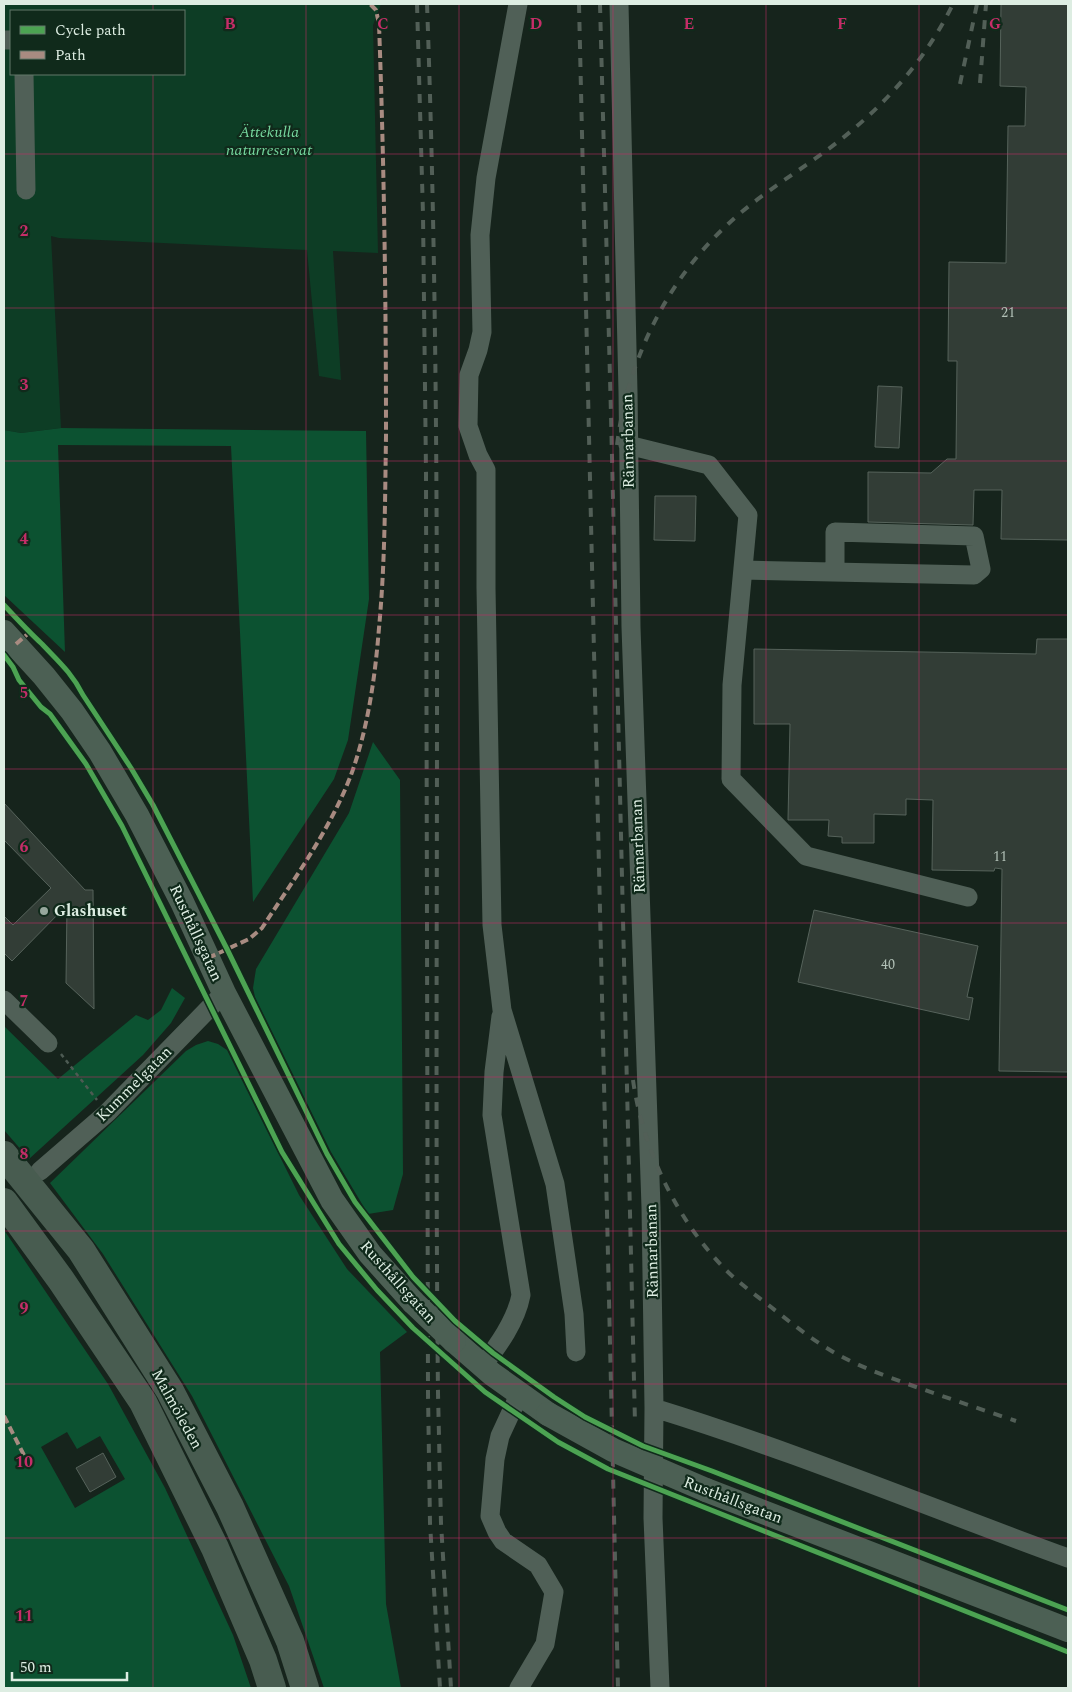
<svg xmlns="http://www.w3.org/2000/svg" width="1072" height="1692" viewBox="0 0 1072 1692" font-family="Spectral,serif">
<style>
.green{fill:#0d3d25;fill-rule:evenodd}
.forest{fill:#0c5231;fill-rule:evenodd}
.building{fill:#323d36;stroke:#56635b}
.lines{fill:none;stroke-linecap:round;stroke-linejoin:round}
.path{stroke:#4d5b53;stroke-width:2.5;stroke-dasharray:4 4;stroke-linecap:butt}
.minor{stroke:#506057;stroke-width:19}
.major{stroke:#4c6054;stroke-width:24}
.highway{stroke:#485c50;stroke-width:28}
.rail{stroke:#525f57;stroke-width:4;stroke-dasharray:9 9;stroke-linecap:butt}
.major-bridge{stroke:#4c6054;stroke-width:24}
.quiet{stroke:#a88b81;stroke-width:4;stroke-dasharray:8 4;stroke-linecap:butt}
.cycleway-casing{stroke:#102a1b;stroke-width:8}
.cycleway{stroke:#4ca352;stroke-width:5}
.grid{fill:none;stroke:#c52d68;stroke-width:1;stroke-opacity:0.55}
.poi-dot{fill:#97a79d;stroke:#102a1b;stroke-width:2}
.labels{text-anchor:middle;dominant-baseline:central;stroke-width:4.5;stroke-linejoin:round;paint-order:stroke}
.number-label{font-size:14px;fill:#b2c1b7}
.park-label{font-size:16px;font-style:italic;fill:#76d79e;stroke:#102a1b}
.street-label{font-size:16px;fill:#ddede2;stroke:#102a1b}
.poi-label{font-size:16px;font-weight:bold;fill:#ddede2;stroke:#102a1b;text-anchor:start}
.grid-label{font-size:16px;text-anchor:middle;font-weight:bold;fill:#c52d68;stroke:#102a1b;stroke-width:4.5;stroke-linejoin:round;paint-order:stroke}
</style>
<rect width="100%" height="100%" fill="#16241c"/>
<path class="green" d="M4 4H381L373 25 378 253 333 251 341 380 319 376 307 250 59 238 51 236 61 428 21 433 4 430ZM11 11H184V74H11Z"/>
<path class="forest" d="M61 428 366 431 369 599 348 740 334 779 253 902 231 446 58 445 65 652 4 595V430L21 433Z
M373 742 400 780 403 1174 393 1210 368 1214 331 1152 255 997 253 988 256 969 349 813Z
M172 988 185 998 171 1023 143 1055 29 1159 4 1130V1026L58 1079 136 1015 148 1020 161 1010Z
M208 1041 218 1044 227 1050 299 1195 347 1269 407 1332 380 1352 386 1604 401 1688H324L289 1586 192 1396 103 1254 50 1183 186 1051 196 1045Z
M4 1230 108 1384 165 1488 233 1635 251 1688H4ZM67 1432 77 1449 100 1436 125 1479 75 1508 41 1447Z"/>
<path class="building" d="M1001 4H1068V540L1001 539 1002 490H974L973 525 868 522V472L931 473 947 459H956L957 361H948L949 262 1006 263 1008 126H1025L1026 87 1000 86Z
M878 386 902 387 899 448 875 447Z
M655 496H696L695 541 654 540Z
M1037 639H1068V1072L999 1071 1002 869 995 868 994 871 932 870 933 800 906 799V815L874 814V843H842V837L828 836 829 820H788L790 724H754V649L1036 654Z
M4 803 85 890H93L94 1009 66 983 67 905 12 961 4 953V916L13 925 51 888 4 840Z
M814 910 978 946 967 997 973 998 969 1020 798 982Z
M103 1453 116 1477 90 1492 76 1468Z"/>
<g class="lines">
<path class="path" d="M61 1054 97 1100"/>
<path class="minor" d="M518 4 486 178 480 235 482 332 478 350 469 375 468 426 478 455 486 470V588L492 925 502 1010 555 1184 574 1314 576 1352
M619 4 628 392 631 627 651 1207 654 1408 653 1518 660 1688
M4 40H11
M24 74 26 190
M628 445 709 465 748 515 732 685 731 779 806 856 968 897
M743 570 974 575 981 569 974 536 835 532V572
M4 1000 48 1043
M40 1171 107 1113 224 993
M482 1366C499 1345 516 1321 521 1295L492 1115 494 1072 501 1016
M519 1395 500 1436 495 1459 490 1516 497 1532 503 1541 538 1565 554 1592 545 1644 519 1688
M654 1408C794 1451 930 1508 1068 1558"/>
<path class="major" d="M4 632 44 676 72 711 100 752 137 815 182 902 224 993 332 1200 370 1254 413 1302
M454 1341 492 1374 548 1414
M706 1490 1068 1630"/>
<path class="highway" d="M4 1155 81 1250 170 1391 230 1507 290 1641 305 1688
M4 1202 61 1280 143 1402 215 1548 263 1660 272 1688"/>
<path class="rail" d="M417 4 423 214 426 472 428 1393 430 1523 440 1688
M427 4C444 467 433 930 438 1393L441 1523 451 1688
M579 4 618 1688
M600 4 611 415 635 1423
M980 83 986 4
M960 84 977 4
M617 445C627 363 665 283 726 226 755 198 790 177 823 153 878 113 923 65 953 4
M633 1080C643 1151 678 1223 729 1273 744 1287 761 1299 776 1311 795 1326 814 1341 835 1353 862 1368 891 1378 919 1388 951 1399 983 1410 1016 1421"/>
<path class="major-bridge" d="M413 1302 454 1341
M548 1414 613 1450 706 1490"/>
<path class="quiet" d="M16 644 30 632
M208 958 249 939 262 928C294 879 330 830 351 775 368 728 375 678 379 628 385 564 385 500 386 436 386 299 384 162 379 24L376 10 370 4
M4 1416 29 1465"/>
<g class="cycleway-casing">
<path id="cycleway" d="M4 605C16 618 29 632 42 644 58 661 72 673 83 695L131 768 153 805 227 949 327 1154 355 1202 413 1277 455 1321 493 1353 554 1397 585 1417 643 1446 712 1471 1068 1610
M4 655 13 667 19 680 41 707 50 714 86 764 122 826 282 1152 339 1244 377 1290 413 1328 485 1392 558 1442 608 1469 1068 1652"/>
</g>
<use href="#cycleway" class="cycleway"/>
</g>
<path class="grid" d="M153 4V11M306 4V1688M459 4V1688M613 4V1688M766 4V1688M919 4V1688M153 74V1688M4 154H1068M4 308H1068M4 461H1068M4 615H1068M4 769H1068M4 923H1068M4 1077H1068M4 1231H1068M4 1384H1068M4 1538H1068"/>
<circle class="poi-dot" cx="44" cy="911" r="5"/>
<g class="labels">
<g class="number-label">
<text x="1008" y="312">21</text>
<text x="1000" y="856">11</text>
<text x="888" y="964">40</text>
</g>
<g class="park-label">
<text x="269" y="132">Ättekulla<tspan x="269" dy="18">naturreservat</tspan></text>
</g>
<g class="street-label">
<text transform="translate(628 441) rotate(-91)">Rännarbanan</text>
<text transform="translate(638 846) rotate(-92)">Rännarbanan</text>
<text transform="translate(196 933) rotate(65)">Rusthållsgatan</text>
<text transform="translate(134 1084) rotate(-45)">Kummelgatan</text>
<text transform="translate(652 1251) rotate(-91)">Rännarbanan</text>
<text transform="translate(398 1282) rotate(48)">Rusthållsgatan</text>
<text transform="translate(177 1409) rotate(61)">Malmöleden</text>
<text transform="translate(733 1500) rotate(21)">Rusthållsgatan</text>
</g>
<g class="poi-label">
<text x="54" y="911">Glashuset</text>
</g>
</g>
<g class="grid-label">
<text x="230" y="29">B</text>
<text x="383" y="29">C</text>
<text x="536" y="29">D</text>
<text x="689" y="29">E</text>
<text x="842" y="29">F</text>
<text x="995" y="29">G</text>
<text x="24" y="236">2</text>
<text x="24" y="390">3</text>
<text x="24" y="544">4</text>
<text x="24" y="698">5</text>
<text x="24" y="852">6</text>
<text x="24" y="1006">7</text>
<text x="24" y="1159">8</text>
<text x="24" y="1313">9</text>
<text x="24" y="1467">10</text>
<text x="24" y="1621">11</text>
</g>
<rect width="1072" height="1692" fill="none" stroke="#ddede2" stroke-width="10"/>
<rect x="10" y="10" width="175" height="65" fill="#102a1b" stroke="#62786b"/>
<rect x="20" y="26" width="25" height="8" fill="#4ca352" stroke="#62786b"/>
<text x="55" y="35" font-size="15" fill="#ddede2">Cycle path</text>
<rect x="20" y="51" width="25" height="8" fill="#a88b81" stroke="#62786b"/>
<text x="55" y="60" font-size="15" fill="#ddede2">Path</text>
<path d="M12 1672v8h115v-8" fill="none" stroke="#ddede2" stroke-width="2.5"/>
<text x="20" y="1672" font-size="15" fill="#ddede2" stroke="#102a1b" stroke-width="4" paint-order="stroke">50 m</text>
</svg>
